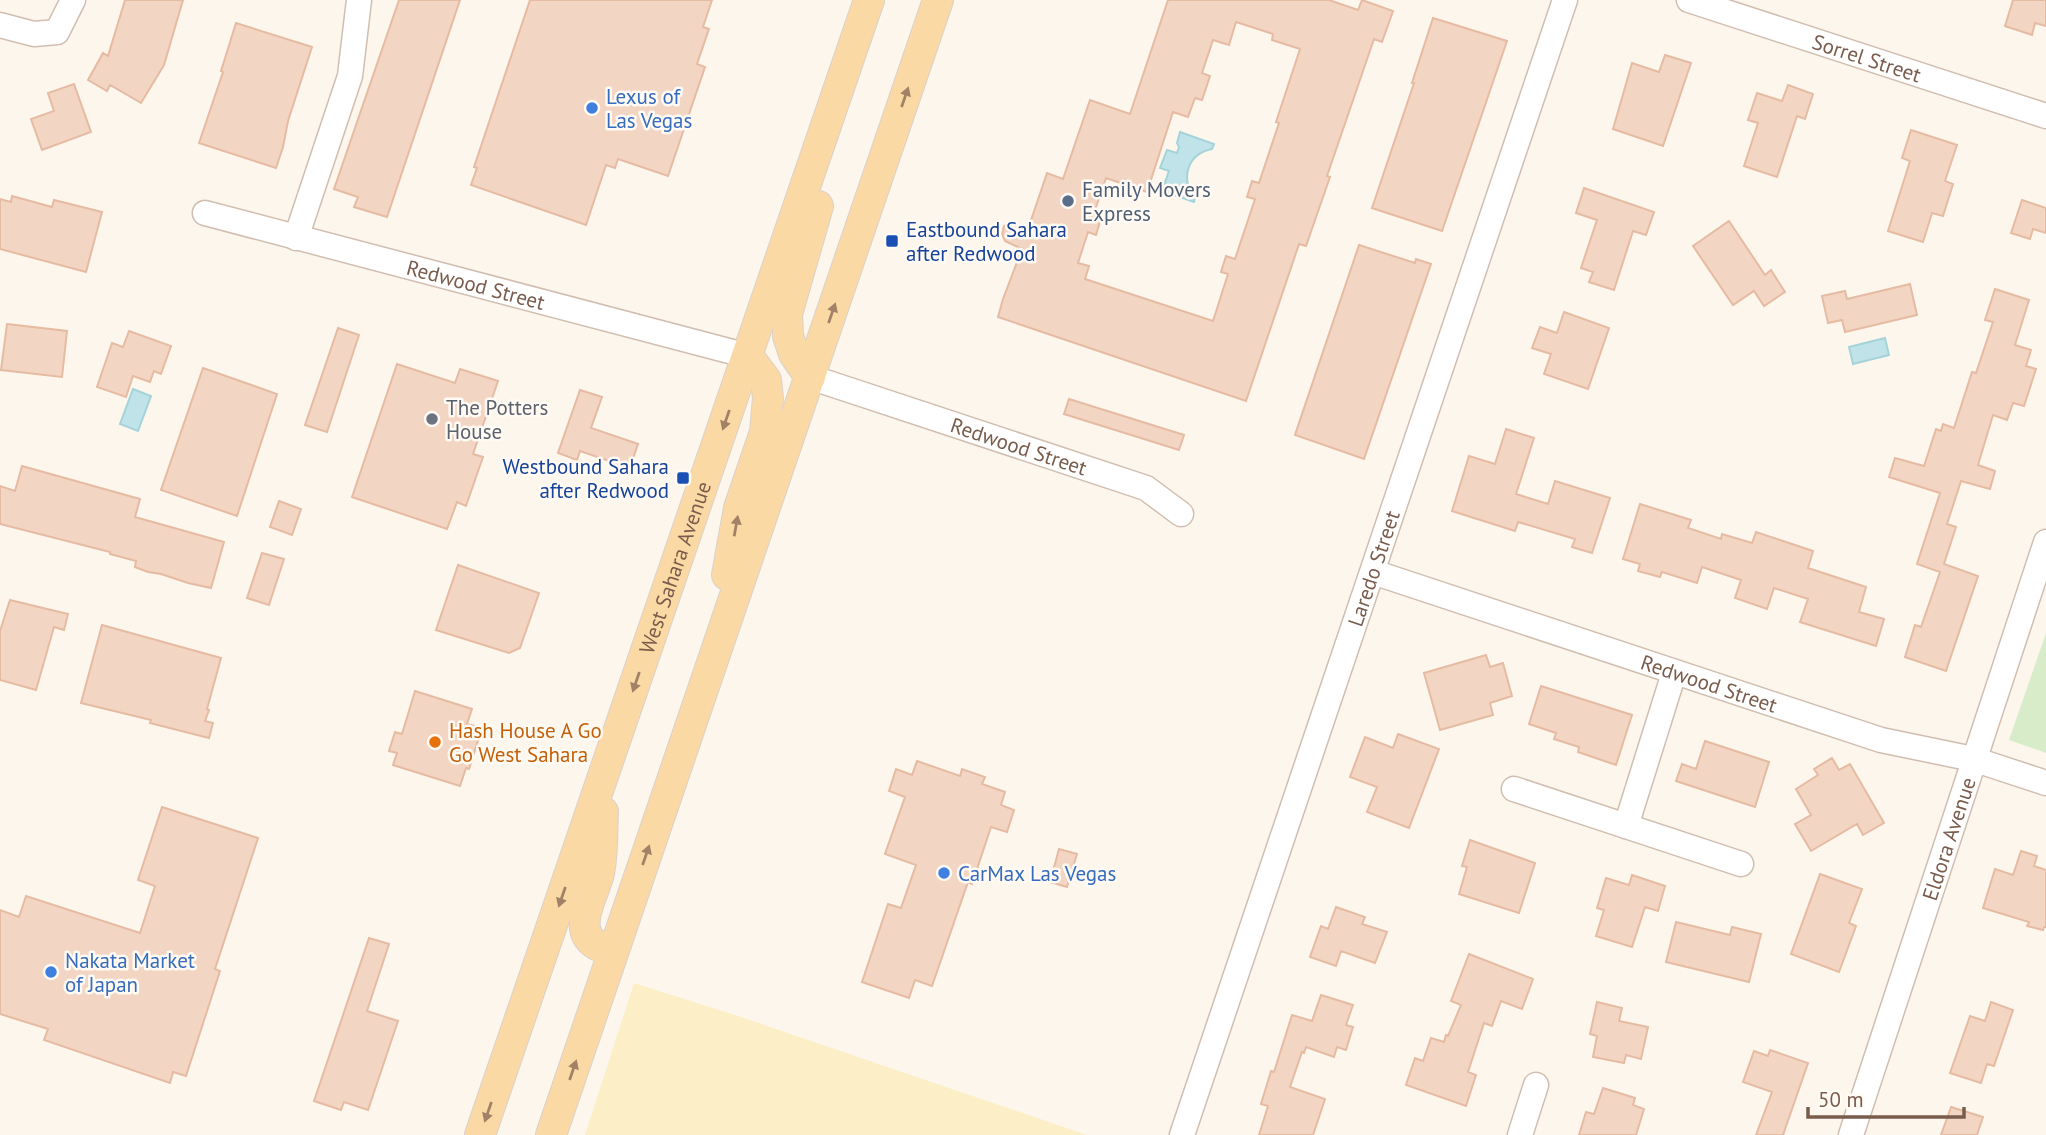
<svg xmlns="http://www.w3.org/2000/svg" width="2046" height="1135" viewBox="0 0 2046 1135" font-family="'PT Sans',sans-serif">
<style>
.green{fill:#d8ecc9}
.sand{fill:#fcefc7}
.water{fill:#bfe3e8;stroke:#a5d3da;stroke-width:2}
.building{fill:#f3d5c3;stroke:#e6bba3;stroke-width:2;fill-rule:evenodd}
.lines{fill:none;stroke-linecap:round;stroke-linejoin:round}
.minor-casing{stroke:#d1beb0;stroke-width:27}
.major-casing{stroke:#dad1cd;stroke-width:32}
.minor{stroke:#fff;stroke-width:24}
.major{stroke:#fbd9a5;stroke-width:30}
.oneway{fill:#a18267}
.shop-dot{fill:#3f7fe0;stroke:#fffaf3;stroke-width:2.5}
.service-dot{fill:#5c6f8a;stroke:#fffaf3;stroke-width:2.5}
.transit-dot{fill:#1a4fb4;stroke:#fffaf3;stroke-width:2.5}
.worship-dot{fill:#6b7280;stroke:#fffaf3;stroke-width:2.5}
.food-dot{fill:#e8710a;stroke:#fffaf3;stroke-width:2.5}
.labels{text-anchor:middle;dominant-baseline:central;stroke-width:5;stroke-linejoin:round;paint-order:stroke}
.street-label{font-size:21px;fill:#7a5c4d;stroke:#fffaf3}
.shop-label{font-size:21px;fill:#366cbe;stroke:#fffaf3;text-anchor:start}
.service-label{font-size:21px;fill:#4e5e75;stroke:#fffaf3;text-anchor:start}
.transit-label{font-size:21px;fill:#164399;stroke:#fffaf3;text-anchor:start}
.worship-label{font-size:21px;fill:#5b616d;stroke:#fffaf3;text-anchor:start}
.food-label{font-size:21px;fill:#c56008;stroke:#fffaf3;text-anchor:start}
</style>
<rect width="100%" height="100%" fill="#fdf6ec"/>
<path class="green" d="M2046 633V753L2009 740Z"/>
<path class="sand" d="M634 983 738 1016 1087 1135H585Z"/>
<path class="water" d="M1180 132 1214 144 1212 149C1187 154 1180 179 1195 198L1194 202 1162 191 1169 171 1160 168 1167 150 1177 153 1179 147 1177 143Z
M1885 338 1889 355 1853 364 1849 347Z
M133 389 151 396 138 431 120 424Z"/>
<path class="building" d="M125 0H183L164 65 141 103 110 85 107 91 88 80 103 53 108 56Z
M399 0H460L387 217 354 207 358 197 334 189Z
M530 0H712L703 27 709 29 697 64 705 67 668 176 618 159 615 168 606 165 586 225 471 185 477 168 474 167Z
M1168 0H1329L1358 10 1362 0 1393 11 1382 42 1374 39 1327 176 1330 177 1306 246 1299 244 1246 401 998 317 1003 299 1022 249 1005 241 1002 234 1004 226 1011 223 1028 229 1047 173 1063 179 1090 100 1130 114ZM1236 22 1273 34 1272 40 1300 49 1276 122 1279 123 1259 183 1252 181 1247 197 1255 199 1235 259 1226 256 1221 272 1228 274 1213 321 1085 279 1089 266 1078 263 1088 232 1096 235 1103 212 1095 210 1106 178 1147 192 1173 112 1188 117 1195 98 1202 100 1210 76 1202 73 1213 40 1229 45Z
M2013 0H2046V26L2035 23 2032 35 2005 26Z
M1433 18 1507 41 1442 231 1372 208 1414 83H1412Z
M236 23 312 47 288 121 283 147 276 168 199 143 223 72 221 71Z
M1665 55 1691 63 1663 146 1613 129 1632 63 1659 72Z
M74 84 91 132 42 150 31 119 54 111 48 93Z
M1788 85 1813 94 1805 119 1797 116 1777 177 1744 166 1758 123 1748 120 1757 93 1782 101Z
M1911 130 1957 145 1945 181 1953 184 1943 216 1932 213 1923 242 1888 231 1910 161 1902 158Z
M1584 188 1654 212 1646 235 1633 231 1614 290 1589 282 1593 272 1581 268 1597 220 1576 213Z
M12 196 52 207 54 200 102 212 86 272 0 249V199L11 202Z
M2022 200 2046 208V233L2033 229 2030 239 2011 233Z
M1729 221 1765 275 1771 270 1785 292 1764 306 1754 291 1733 305 1693 246Z
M1359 245 1415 263 1416 259 1431 264 1364 459 1295 435Z
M1910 284 1917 315 1845 332 1842 320 1828 323 1822 296 1845 291 1847 299Z
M1995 289 2029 300 2015 345 2031 350 2026 366 2036 369 2024 406 2013 403 2007 420 1993 415 1978 465 1995 471 1990 489 1961 481 1947 524 1956 527 1944 564 1978 576 1946 671 1905 657 1915 625 1921 627 1940 572 1917 564 1940 493 1889 477 1895 458 1924 466 1936 429 1941 431 1943 424 1954 428 1972 372 1976 373 1993 322 1985 320Z
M1564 312 1609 328 1588 389 1544 374 1551 354 1532 348 1540 327 1557 333Z
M7 324 67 331 62 377 1 370Z
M338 328 359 335 327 432 305 425Z
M129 331 171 346 161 374 154 371 150 382 133 376 126 397 97 387 112 343 123 347Z
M397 364 455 383 460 369 498 381 473 454 483 457 466 506 457 502 447 529 352 497Z
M203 368 277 394 237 516 161 490Z
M580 390 602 397 591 428 638 444 630 468 580 451 577 460 558 453Z
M1069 399 1184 435 1179 450 1064 414Z
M1506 429 1534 438 1516 494 1548 504 1555 481 1610 498 1592 553 1572 547 1575 539 1518 522 1515 531 1452 511 1469 456 1495 464Z
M22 466 140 499 135 517 224 542 211 588 188 583 161 574 148 572 135 567 136 561 110 554V552L0 524V486L15 491Z
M279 501 301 509 292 535 270 527Z
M1640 504 1691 520 1688 528 1721 539 1722 534 1752 543 1756 532 1813 551 1808 568 1866 587 1859 612 1884 619 1876 646 1800 622 1808 599 1774 588 1767 609 1735 598 1741 580 1702 567 1697 583 1662 572 1660 577 1638 571 1640 564 1623 559Z
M262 553 284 559 269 605 247 598Z
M458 565 539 593 520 648 509 653 436 630Z
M10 600 68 614 64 630 54 627 36 690 0 680V631Z
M102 625 221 658 207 709 209 710 205 721 213 723 209 738 150 723 151 720 81 703Z
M1486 655 1490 667 1503 663 1512 696 1490 703 1493 715 1440 730 1424 673Z
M1541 686 1632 715 1616 765 1578 752 1579 747 1554 739 1556 733 1529 724Z
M415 691 472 709 467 724 482 728 469 769 466 768 460 786 393 765 397 753 389 751 395 732 402 734Z
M1398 734 1439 749 1409 828 1367 812 1377 787 1350 777 1365 737 1393 748Z
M1705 741 1769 762 1755 807 1676 781 1682 764 1696 769Z
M1832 758 1839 770 1850 764 1884 823 1863 835 1857 824 1811 851 1795 824 1811 815 1796 789 1818 775 1814 769Z
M917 761 960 776 962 769 985 777 982 784 1005 792 1001 805 1014 810 1007 832 991 827 972 884 968 882 932 986 915 980 909 998 862 982 888 904 901 908 916 865 885 854 905 797 889 791 896 769 912 775Z
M162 807 258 838 215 969 220 971 186 1076 173 1072 170 1083 44 1040 48 1029 0 1014V910L19 917 26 896 140 933 155 886 138 880Z
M1470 840 1535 863 1519 913 1459 894 1467 867 1462 866Z
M1059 849 1077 854 1067 887 1050 882Z
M2021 851 2037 856 2034 866 2046 870V927H2044L2043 930 2027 926 2029 922 1983 908 1995 869 2013 875Z
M1820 874 1862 889 1849 923 1856 926 1839 972 1791 954Z
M1632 875 1665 886 1658 911 1645 907 1632 947 1596 936 1604 910 1597 908 1606 878 1629 885Z
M1336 907 1365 917 1362 924 1387 932 1375 963 1341 951 1336 966 1310 957 1321 926 1328 929Z
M1676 922 1730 935 1732 927 1761 934 1749 982 1666 962Z
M369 938 389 944 367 1011 398 1021 368 1110 344 1102 341 1110 314 1101Z
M1469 954 1533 979 1522 1009 1501 1001 1492 1026 1484 1023 1468 1072 1476 1075 1466 1106 1406 1085 1415 1058 1423 1061 1431 1038 1444 1042 1446 1035 1448 1036 1461 1005 1451 1001Z
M1321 995 1353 1005 1346 1025 1353 1027 1346 1050 1337 1047 1334 1057 1306 1047 1304 1053 1302 1052 1290 1087 1325 1099 1313 1135H1259L1268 1106 1261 1104 1271 1071 1274 1072 1292 1015 1312 1021Z
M1597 1002 1622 1008 1619 1021 1648 1027 1641 1059 1626 1055 1624 1063 1593 1057 1597 1036 1590 1034Z
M1991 1002 2013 1010 1994 1066 1987 1064 1981 1083 1950 1073 1970 1016 1985 1021Z
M1770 1050 1808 1063 1783 1135H1756L1772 1092 1743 1082 1754 1051 1768 1056Z
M1603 1088 1635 1098 1633 1105 1644 1109 1636 1135H1579L1586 1112 1594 1114Z
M1951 1107 1983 1117 1977 1135H1941Z"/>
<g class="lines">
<g class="minor-casing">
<g id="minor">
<path id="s1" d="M1689 0 2046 116"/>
<path d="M0 25 34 34 57 32 73 0"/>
<path id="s2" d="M205 213 748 356"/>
<path d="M296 238 350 76 359 0"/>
<path id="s3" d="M810 377 1146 488 1181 514"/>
<path id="s4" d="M1373 572 1881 740 1973 759 2046 783"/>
<path d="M1514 789 1741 864"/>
<path d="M1626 826 1674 673"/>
<path id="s5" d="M1182 1135 1565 0"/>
<path d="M1520 1135 1536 1085"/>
<path id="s6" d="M1851 1135 2046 542"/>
</g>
</g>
<g class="major-casing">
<g id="major">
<path d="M810 377 794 354 788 336 787 314 818 206"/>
<path d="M727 575 739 508 765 432 768 398 766 380 748 356"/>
<path d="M603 812C602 831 603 854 599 873 595 893 570 930 597 945 602 947 609 948 613 949"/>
<path id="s7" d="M480 1135 869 0"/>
<path d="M551 1135 938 0"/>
</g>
</g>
<use href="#minor" class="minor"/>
<use href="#major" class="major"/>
</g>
<defs><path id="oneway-solid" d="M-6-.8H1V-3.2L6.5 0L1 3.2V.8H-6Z" transform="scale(1.75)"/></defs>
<g class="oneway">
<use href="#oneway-solid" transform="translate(905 97) rotate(-71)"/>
<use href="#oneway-solid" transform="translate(832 313) rotate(-71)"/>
<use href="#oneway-solid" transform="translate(726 420) rotate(109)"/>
<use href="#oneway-solid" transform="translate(736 526) rotate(-80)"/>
<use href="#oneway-solid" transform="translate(636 682) rotate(109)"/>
<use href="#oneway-solid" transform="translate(646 855) rotate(-71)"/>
<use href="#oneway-solid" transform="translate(562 897) rotate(109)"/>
<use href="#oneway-solid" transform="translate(573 1070) rotate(-71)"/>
<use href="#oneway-solid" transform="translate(488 1112) rotate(109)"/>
</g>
<g class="shop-dot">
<circle cx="592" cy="108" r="7"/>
<circle cx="944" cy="873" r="7"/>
<circle cx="51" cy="972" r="7"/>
</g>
<circle class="service-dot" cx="1068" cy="201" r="7"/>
<g class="transit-dot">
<rect x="885" y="234" width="14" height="14" rx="3.5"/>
<rect x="676" y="471" width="14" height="14" rx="3.5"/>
</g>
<circle class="worship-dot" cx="432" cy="419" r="7"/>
<circle class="food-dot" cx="435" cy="742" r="7"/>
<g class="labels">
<g class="street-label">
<text stroke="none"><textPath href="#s1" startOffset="187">Sorrel Street</textPath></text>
<text stroke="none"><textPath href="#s2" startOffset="280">Redwood Street</textPath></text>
<text stroke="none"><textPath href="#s3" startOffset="220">Redwood Street</textPath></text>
<text stroke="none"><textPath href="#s7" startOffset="600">West Sahara Avenue</textPath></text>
<text stroke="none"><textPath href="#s5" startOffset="598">Laredo Street</textPath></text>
<text stroke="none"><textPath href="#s4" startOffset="354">Redwood Street</textPath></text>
<text stroke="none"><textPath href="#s6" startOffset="312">Eldora Avenue</textPath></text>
</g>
<g class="shop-label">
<text x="606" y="96">Lexus of<tspan x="606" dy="24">Las Vegas</tspan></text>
<text x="958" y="873">CarMax Las Vegas</text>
<text x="65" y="960">Nakata Market<tspan x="65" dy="24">of Japan</tspan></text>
</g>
<g class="service-label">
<text x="1082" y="189">Family Movers<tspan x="1082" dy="24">Express</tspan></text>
</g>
<g class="transit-label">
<text x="906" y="229">Eastbound Sahara<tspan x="906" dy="24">after Redwood</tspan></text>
<text x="669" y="466" text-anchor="end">Westbound Sahara<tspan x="669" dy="24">after Redwood</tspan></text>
</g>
<g class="worship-label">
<text x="446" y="407">The Potters<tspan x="446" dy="24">House</tspan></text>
</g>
<g class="food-label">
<text x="449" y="730">Hash House A Go<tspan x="449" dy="24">Go West Sahara</tspan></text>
</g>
</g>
<path d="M1808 1107v10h156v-10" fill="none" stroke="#7a5c4d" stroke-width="3.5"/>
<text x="1818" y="1107" font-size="21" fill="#7a5c4d" stroke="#fffaf3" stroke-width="5" paint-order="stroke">50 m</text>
</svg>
